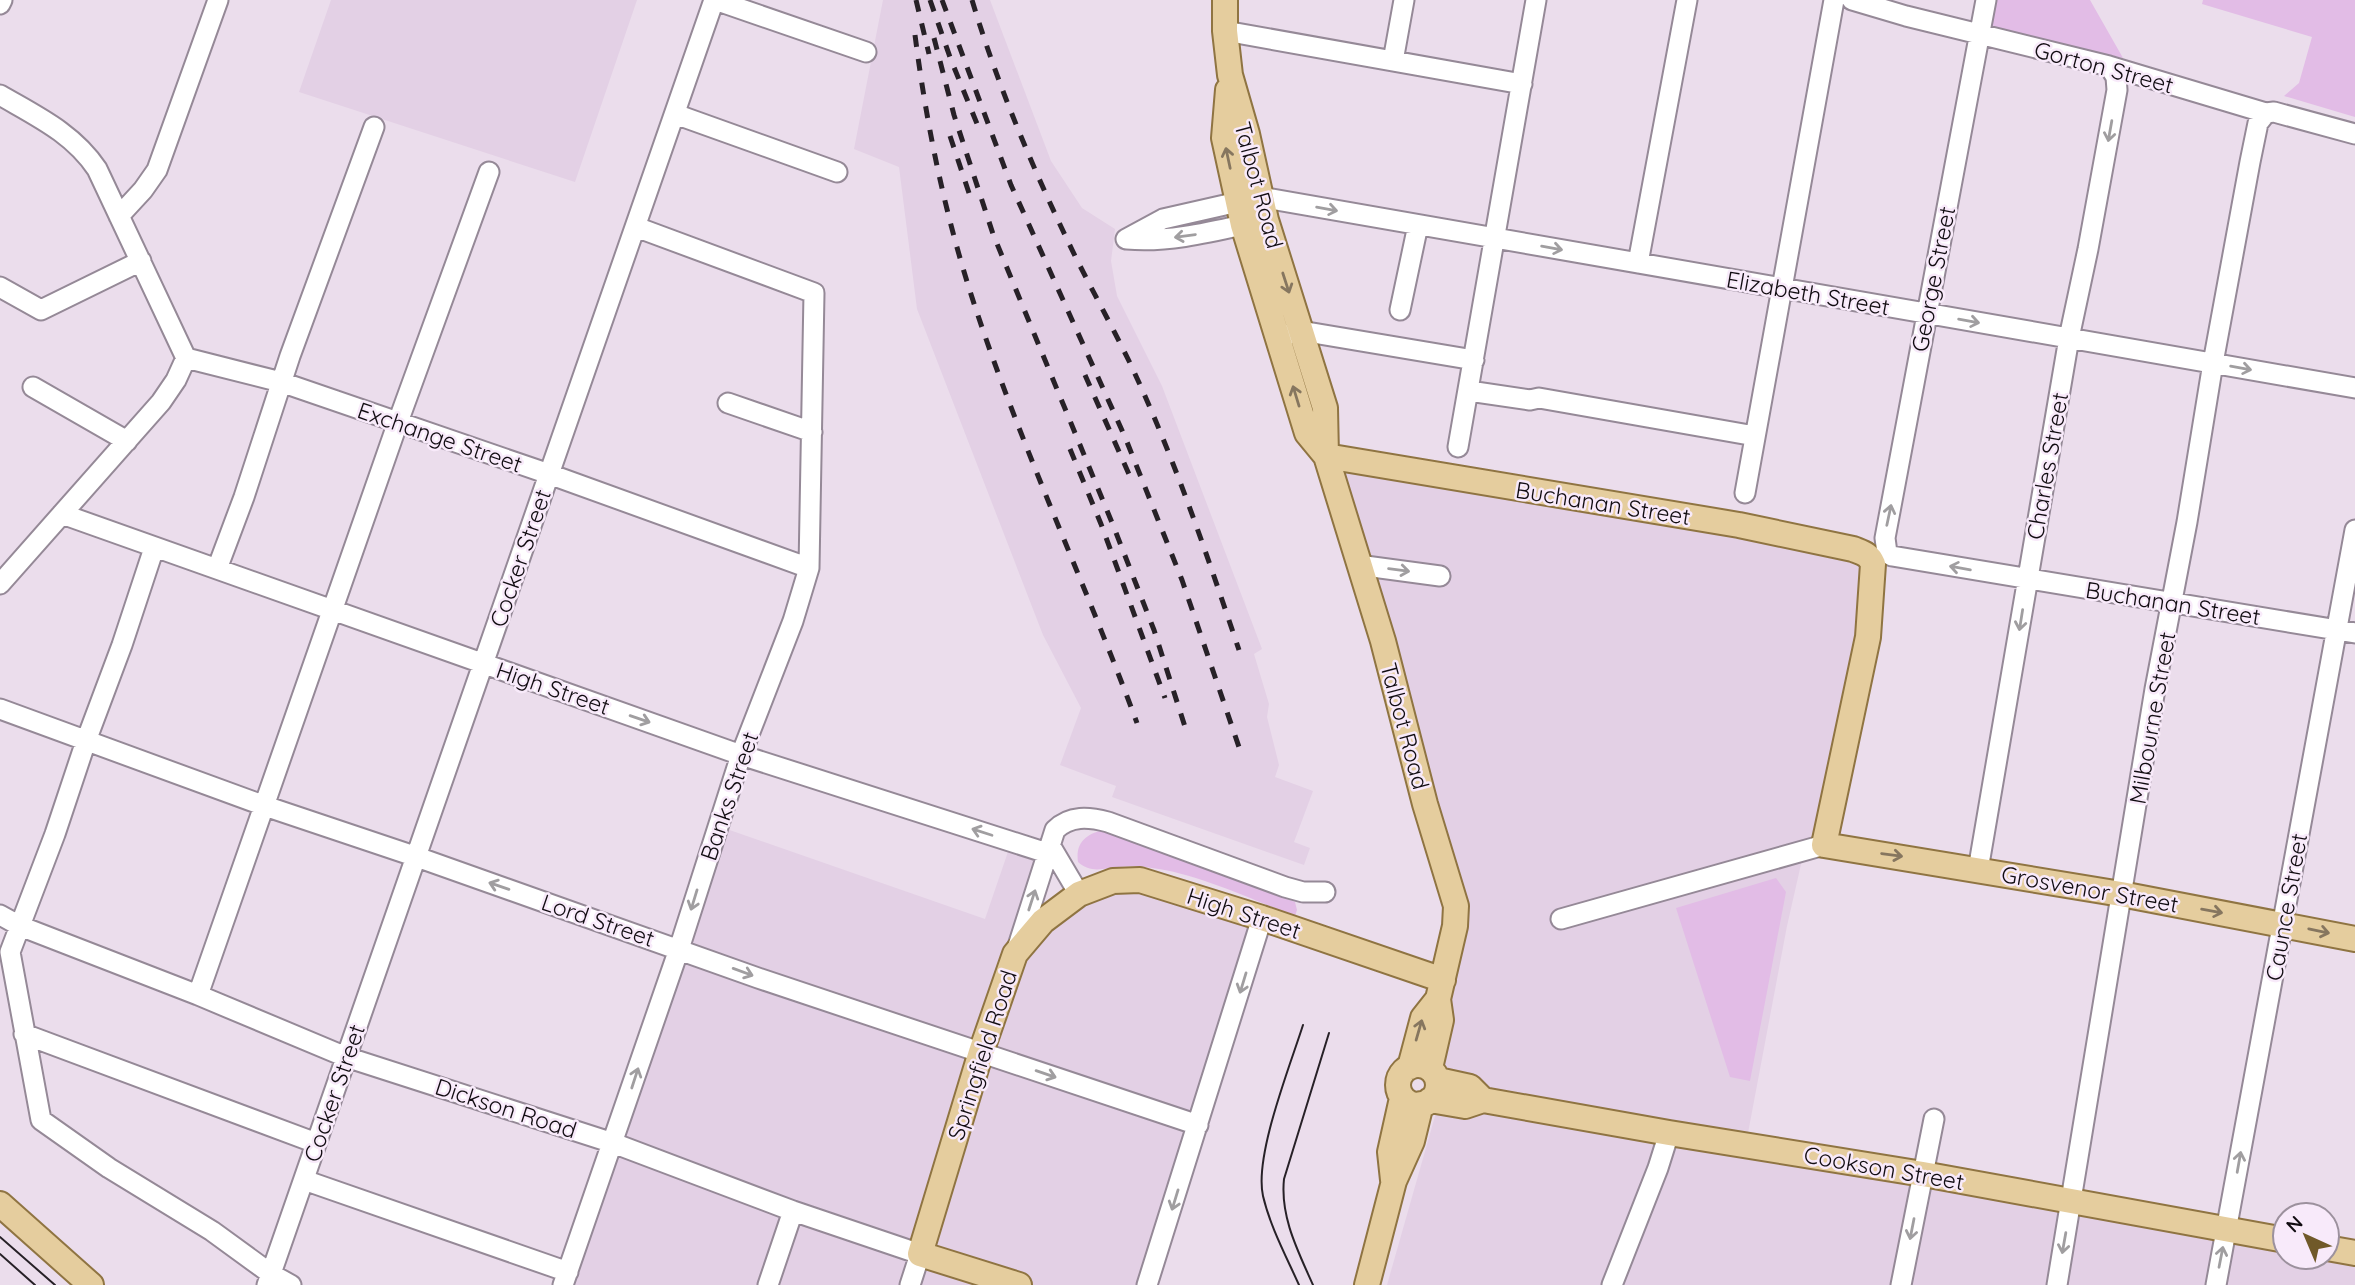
<svg xmlns="http://www.w3.org/2000/svg" width="2355" height="1285" viewBox="0 0 2355 1285" font-family="Quicksand,sans-serif">
<style>
.built{fill:#e3d0e5}
.green{fill:#e2bce6}
.lines{fill:none;stroke-linecap:round;stroke-linejoin:round}
.minor-casing{stroke:#958997;stroke-width:23}
.major-casing{stroke:#8f7442;stroke-width:28}
.minor{stroke:#fff;stroke-width:19}
.major{stroke:#e5cd9e;stroke-width:24}
.tram{stroke:#272127;stroke-width:2}
.rail{stroke:#272127;stroke-width:5;stroke-dasharray:12 12;stroke-linecap:butt}
.oneway{stroke:#a09ea0}
.oneway2{stroke:#86765f}
.labels{text-anchor:middle;dominant-baseline:central;stroke-width:5;stroke-linejoin:round;paint-order:stroke}
.street-label{font-size:23px;fill:#110c11;stroke:#f8eafa}
</style>
<rect width="100%" height="100%" fill="#ebddec"/>
<path class="built" d="M331 0H637L575 182 299 92Z
M883 0H990L1051 161 1082 208 1115 229 1111 261 1117 296 1162 386 1262 649 1254 654 1269 704 1267 717 1279 765 1275 777 1313 791 1294 842 1310 848 1304 865 1112 797 1116 786 1060 765 1081 708 1043 635 917 309 899 167 854 149Z
M1326 456 1867 555 1832 811 1804 851 1787 926 1748 1133 2285 1240V1257H2327L2355 1253V1285H1387L1445 1081 1442 1044 1455 926Z
M718 826 985 919 1011 843 1047 853 1026 937 1103 884 1262 918 1151 1285H563Z"/>
<path class="green" d="M1993 0H2090L2123 58 1987 28Z
M2203 0H2355V117L2284 96 2299 83 2312 37 2202 4Z
M1107 829 1295 902 1297 910 1295 916C1253 900 1196 873 1152 868 1141 866 1129 866 1119 867 1104 868 1091 874 1078 862 1075 841 1088 833 1107 829Z
M1776 878 1786 892 1750 1081 1730 1077 1676 908Z"/>
<g class="lines">
<g class="minor-casing">
<path id="minor" d="M715 0 866 52
M1852 0 1906 16 2109 66 2266 113 2274 112 2355 134
M0 4 2 0
M1225 31 1522 84
M1393 61 1404 0
M0 95C36 116 73 133 97 169L186 358
M675 114 837 172
M119 216 143 190 157 170 218 0
M1126 239 1163 219 1260 197 2355 388
M1127 239C1169 243 1215 231 1256 222
M1638 263 1687 0
M0 287 41 310 141 261
M1400 310 1418 225
M1289 334 1301 331 1474 360
M186 358 281 382 549 474 809 568
M33 387 127 441
M1469 391 1530 400 1539 398 1755 436
M728 403 812 432
M1458 447 1536 0
M1745 493 1834 0
M62 514 741 755 1047 853
M154 548 122 645 86 741 55 834 10 952 41 1120 109 1168 212 1231 271 1274 291 1285
M1892 556 1887 553 1885 538 1986 0
M1892 556 2355 633
M1358 565 1440 576
M217 569 244 497 290 356 374 127
M0 584 161 402 176 380 186 358
M0 709 265 806 417 857 758 978 1198 1125
M1050 845 1079 894
M1978 870 2069 338 2088 249 2117 90 2116 77 2109 66
M0 915 20 926 198 995 346 1057 613 1143 793 1211 920 1254 910 1285
M1561 919 1824 845
M1018 946 1055 830C1070 815 1089 817 1108 822L1285 887 1303 892H1325
M198 995 398 422 489 172
M24 1034 316 1143
M304 1180 568 1272
M267 1285 714 0
M563 1285 679 949 741 755 793 621 809 568 814 293 636 227
M768 1285 793 1211
M1147 1285 1262 918
M1612 1285 1658 1168 1669 1133
M1901 1285 1934 1119
M2057 1285 2155 689 2187 522 2213 363 2250 162 2258 123 2266 113
M2216 1285 2355 530"/>
</g>
<g class="major-casing">
<path id="major" d="M1225 0V31L1230 75 1247 134 1266 220 1325 408 1326 456 1383 641 1425 804 1456 906 1455 926 1438 999 1441 1020 1430 1068
M1228 90 1224 138 1243 225 1307 433 1326 456
M1326 456 1739 525 1853 549C1863 553 1869 554 1873 564L1868 637 1824 845 2121 894 2355 939
M1398 1085a20 20 0 1 1 40 0a20 20 0 1 1-40 0Z
M1410 1067 1423 1018 1438 999
M1438 1080 1470 1087 1483 1100
M1430 1100 1465 1106 1483 1100 1669 1133 1923 1174 2285 1240
M1393 1180 1390 1152 1402 1098
M0 1204 91 1285
M2327 1248 2355 1253
M1019 1285 920 1254 981 1052 1015 954 1043 921 1079 894 1113 881 1140 880 1262 918 1443 980
M1367 1285 1394 1181 1412 1141 1421 1104"/>
</g>
<use href="#minor" class="minor"/>
<use href="#major" class="major"/>
<path class="tram" d="M0 1237 55 1285
M0 1254 35 1285
M1299 1285C1286 1256 1270 1226 1263 1196 1254 1156 1290 1066 1303 1025
M1313 1285C1298 1251 1280 1217 1284 1179L1329 1033"/>
<path class="rail" d="M916 0 929 54
M930 0 951 60 980 131
M942 0 1011 185 1125 437 1182 580 1240 750
M972 0C996 80 1028 157 1064 233 1084 276 1108 318 1129 361 1173 454 1206 552 1239 650
M915 35C926 121 943 205 969 288 1016 436 1083 577 1137 723
M934 38 954 115 993 234 1113 525 1154 630 1187 733
M950 136 972 202
M1085 375 1132 481
M1070 449 1101 524 1165 698"/>
</g>
<defs><path id="oneway-shaft" d="M-6 0H5M1.5-3L5.5 0L1.5 3" fill="none" stroke-width="1.6" stroke-linecap="round" stroke-linejoin="round" transform="scale(1.75)"/></defs>
<g class="oneway">
<use href="#oneway-shaft" transform="translate(2110 131) rotate(100)"/>
<use href="#oneway-shaft" transform="translate(1327 209) rotate(10)"/>
<use href="#oneway-shaft" transform="translate(1185 236) rotate(172)"/>
<use href="#oneway-shaft" transform="translate(1552 248) rotate(10)"/>
<use href="#oneway-shaft" transform="translate(1969 321) rotate(10)"/>
<use href="#oneway-shaft" transform="translate(2241 368) rotate(10)"/>
<use href="#oneway-shaft" transform="translate(1889 515) rotate(-78)"/>
<use href="#oneway-shaft" transform="translate(1960 568) rotate(-170)"/>
<use href="#oneway-shaft" transform="translate(1399 570) rotate(7)"/>
<use href="#oneway-shaft" transform="translate(2021 620) rotate(99)"/>
<use href="#oneway-shaft" transform="translate(640 719) rotate(19)"/>
<use href="#oneway-shaft" transform="translate(982 832) rotate(-162)"/>
<use href="#oneway-shaft" transform="translate(499 886) rotate(-161)"/>
<use href="#oneway-shaft" transform="translate(694 900) rotate(107)"/>
<use href="#oneway-shaft" transform="translate(1032 900) rotate(-72)"/>
<use href="#oneway-shaft" transform="translate(743 972) rotate(20)"/>
<use href="#oneway-shaft" transform="translate(1243 983) rotate(107)"/>
<use href="#oneway-shaft" transform="translate(1046 1074) rotate(19)"/>
<use href="#oneway-shaft" transform="translate(635 1078) rotate(-72)"/>
<use href="#oneway-shaft" transform="translate(2239 1162) rotate(-80)"/>
<use href="#oneway-shaft" transform="translate(1175 1200) rotate(107)"/>
<use href="#oneway-shaft" transform="translate(1912 1229) rotate(101)"/>
<use href="#oneway-shaft" transform="translate(2064 1243) rotate(100)"/>
<use href="#oneway-shaft" transform="translate(2221 1257) rotate(-79)"/>
</g>
<g class="oneway2">
<use href="#oneway-shaft" transform="translate(1228 158) rotate(-102)"/>
<use href="#oneway-shaft" transform="translate(1286 283) rotate(72)"/>
<use href="#oneway-shaft" transform="translate(1296 396) rotate(-107)"/>
<use href="#oneway-shaft" transform="translate(1892 855) rotate(8)"/>
<use href="#oneway-shaft" transform="translate(2212 911) rotate(10)"/>
<use href="#oneway-shaft" transform="translate(2319 931) rotate(12)"/>
<use href="#oneway-shaft" transform="translate(1419 1030) rotate(-74)"/>
</g>
<g class="labels">
<g class="street-label">
<text transform="translate(2104 67) rotate(15)">Gorton Street</text>
<text transform="translate(1259 185) rotate(75)">Talbot Road</text>
<text transform="translate(1933 279) rotate(-79)">George Street</text>
<text transform="translate(1808 293) rotate(10)">Elizabeth Street</text>
<text transform="translate(440 437) rotate(19)">Exchange Street</text>
<text transform="translate(2047 466) rotate(-80)">Charles Street</text>
<text transform="translate(1603 503) rotate(9)">Buchanan Street</text>
<text transform="translate(520 558) rotate(-71)">Cocker Street</text>
<text transform="translate(2173 603) rotate(9)">Buchanan Street</text>
<text transform="translate(553 688) rotate(19)">High Street</text>
<text transform="translate(2152 718) rotate(-80)">Milbourne Street</text>
<text transform="translate(1405 726) rotate(75)">Talbot Road</text>
<text transform="translate(729 796) rotate(-71)">Banks Street</text>
<text transform="translate(2090 889) rotate(10)">Grosvenor Street</text>
<text transform="translate(2286 907) rotate(-80)">Caunce Street</text>
<text transform="translate(1244 913) rotate(18)">High Street</text>
<text transform="translate(598 920) rotate(19)">Lord Street</text>
<text transform="translate(982 1055) rotate(-72)">Springfield Road</text>
<text transform="translate(334 1093) rotate(-71)">Cocker Street</text>
<text transform="translate(506 1108) rotate(18)">Dickson Road</text>
<text transform="translate(1884 1168) rotate(10)">Cookson Street</text>
</g>
</g>
<g transform="translate(2306 1236) rotate(316)"><circle r="33" fill="#f8eafa" stroke="#9c919d" stroke-width="2"/>
<path d="M0-5L12 26L0 18L-12 26Z" fill="#705929"/>
<text y="-10" font-size="19" font-weight="bold" text-anchor="middle" fill="#110c11">N</text>
</g>
</svg>
